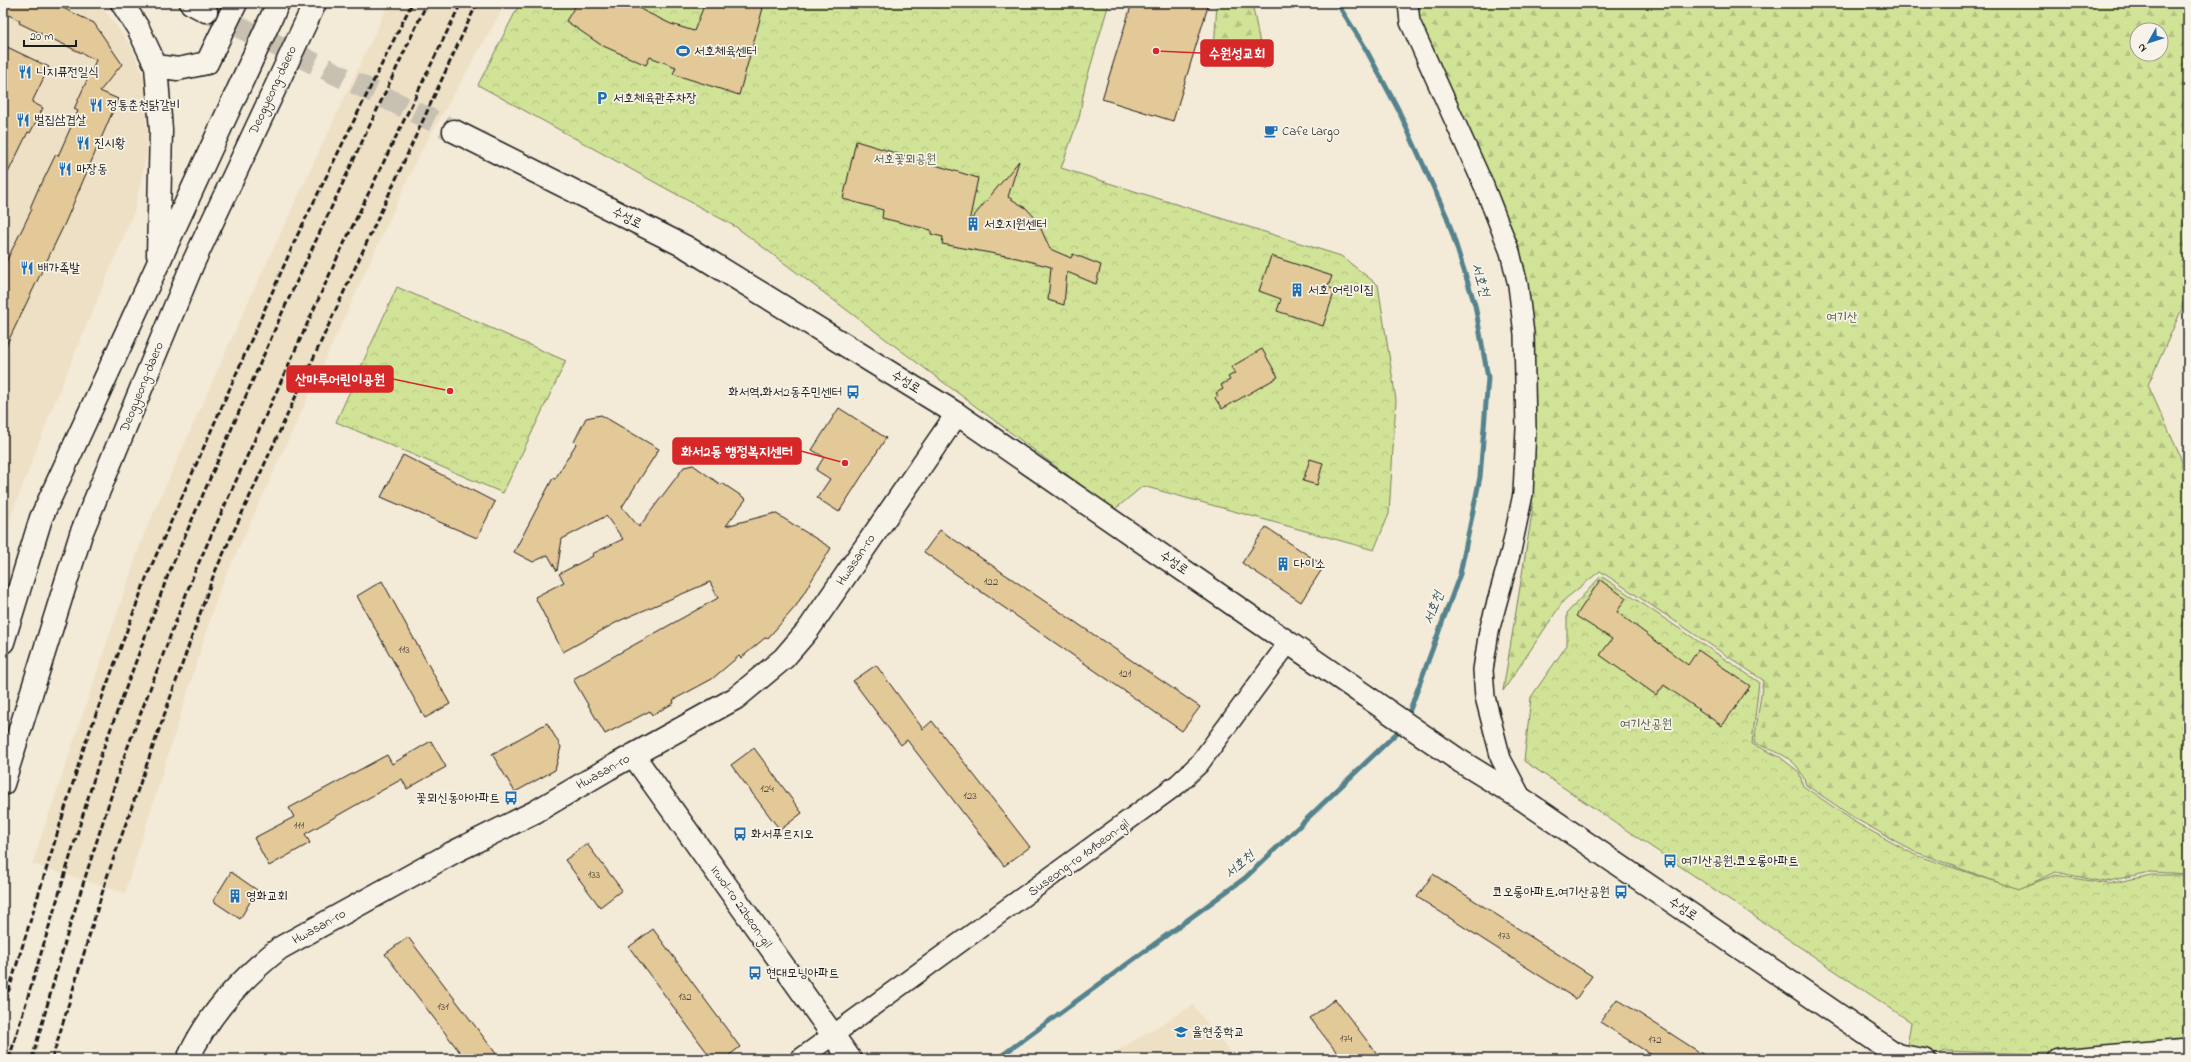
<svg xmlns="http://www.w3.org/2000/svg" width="2191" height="1062" viewBox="0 0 2191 1062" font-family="'Indie Flower','Poor Story',sans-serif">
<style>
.built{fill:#eee0c5}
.forest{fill:url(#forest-firs);stroke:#76805a;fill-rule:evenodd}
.park{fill:url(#park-crowns);stroke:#76805a}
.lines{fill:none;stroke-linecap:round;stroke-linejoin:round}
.stream{stroke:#54838d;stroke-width:5}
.building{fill:#e3c898;stroke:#1c1c1c}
.secondary-tunnel{stroke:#c8c1b2;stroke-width:22;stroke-dasharray:22 11;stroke-linecap:butt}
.minor-casing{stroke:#1c1c1c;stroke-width:22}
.tertiary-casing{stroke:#1c1c1c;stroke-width:25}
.secondary-casing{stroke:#1c1c1c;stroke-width:25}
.minor{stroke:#f7f3e8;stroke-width:19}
.tertiary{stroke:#f7f3e8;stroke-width:22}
.secondary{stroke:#f7f3e8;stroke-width:22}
.rail{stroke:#1c1c1c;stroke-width:3;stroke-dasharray:6 3;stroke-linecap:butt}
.labels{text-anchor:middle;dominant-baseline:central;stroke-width:3.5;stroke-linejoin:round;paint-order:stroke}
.number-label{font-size:11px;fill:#4e473b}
.poi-label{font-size:13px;fill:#1c1c1c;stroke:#f7f3e8;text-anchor:start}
.street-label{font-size:13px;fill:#1c1c1c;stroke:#f7f3e8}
.park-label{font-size:13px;fill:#525841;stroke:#f7f3e8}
.water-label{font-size:14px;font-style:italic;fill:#3d585e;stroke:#f7f3e8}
.leader{fill:none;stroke:#d62828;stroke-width:1.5}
.callout-dot{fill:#d62828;stroke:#f7f3e8;stroke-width:1.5}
.callout{fill:#d62828;stroke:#d62828;stroke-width:1.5}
.callout-label{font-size:14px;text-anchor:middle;font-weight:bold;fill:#fff}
</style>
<defs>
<pattern id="forest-firs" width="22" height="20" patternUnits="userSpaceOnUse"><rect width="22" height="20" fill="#d1e397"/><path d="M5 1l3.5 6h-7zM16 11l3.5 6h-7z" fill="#b3c282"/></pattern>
<pattern id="park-crowns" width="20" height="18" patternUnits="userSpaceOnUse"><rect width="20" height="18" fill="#d1e397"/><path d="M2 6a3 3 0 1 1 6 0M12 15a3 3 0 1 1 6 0" fill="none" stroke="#b3c282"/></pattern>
</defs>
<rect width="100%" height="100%" fill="#f3ead8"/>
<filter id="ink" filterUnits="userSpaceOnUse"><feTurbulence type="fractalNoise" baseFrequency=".025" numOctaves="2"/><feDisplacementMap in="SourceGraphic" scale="8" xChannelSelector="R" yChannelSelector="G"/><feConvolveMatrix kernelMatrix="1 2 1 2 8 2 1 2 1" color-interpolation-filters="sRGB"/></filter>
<g filter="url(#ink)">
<path class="built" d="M3 3H88L106 12 131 46 146 82 147 152 134 212 55 401 3 537Z
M389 3H506L419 155 219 591 125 893 32 864 144 534 250 298Z
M1193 1005 1235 1059H1103Z"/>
<path class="forest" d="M1217 3H1252L1265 69 1214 50Z
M1414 3H2188V295L2148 385 2180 456 2188 484V874L2149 872 2105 882 2055 872 2018 890 1913 851 1856 819 1806 785C1798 757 1779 753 1754 743L1763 680 1600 571 1564 600 1503 691 1532 513 1529 303 1427 44ZM2137 30H2161V54H2137Z"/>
<path class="park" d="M520 3H1109L1085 85 1079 118 1061 168 1341 256 1378 285 1396 400 1389 514 1374 550 1143 486 1114 510 736 227 478 85Z
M397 287 566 361 503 493 336 422Z
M1601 576 1759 682 1752 744 1780 757 1799 772 1803 786 1858 824 1915 855 2018 889 2055 875 2108 884 2151 875H2188V1043L2031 1054 1945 1051 1939 1054 1907 1047 1911 1022 1524 761 1531 697 1567 645V613Z"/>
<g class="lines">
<path class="stream" d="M1337 3 1363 44 1398 109 1447 217 1475 305 1488 378 1480 477 1460 574 1407 718
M997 1059 1245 878 1403 727"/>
</g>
<path class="building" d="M3 3H63L61 7 94 23 122 64 100 91 118 99 65 223 3 352V268L32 209 30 208 40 185H41L56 154 58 156 78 111 74 109 96 60 19 23 20 21 3 12Z
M577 3H631L644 11 671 24 694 31 705 3H749L763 8 739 95 673 74 676 67 650 57 646 65 601 45 566 21Z
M1132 3H1209L1173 121 1102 99Z
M3 45 49 67 32 102 43 108 30 133 28 132 3 183Z
M856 141 978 178 969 222 1019 161 1008 197 1026 208 1037 220 1050 249 1071 258 1073 254 1101 265 1096 284 1067 272 1064 305 1048 300 1051 267 1017 258 942 244 943 237 931 234V230L882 218 883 210 843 199Z
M1271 256 1332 276 1328 287 1335 290 1323 326 1277 311 1281 299 1259 291Z
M1262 349 1278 377 1222 409 1215 398 1218 396 1216 393 1223 389 1221 385 1230 380 1228 377 1235 373 1231 367Z
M839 408 886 438 839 512 817 498 830 479 816 470 824 457 812 450Z
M601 415 659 449 622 507 639 527 684 467 693 465 721 485 722 483 746 499 726 526 775 513 831 548 796 606 768 638 766 637 741 658 739 656 712 679 673 700 674 703 652 715 650 711 605 734 573 679 718 598 710 582 619 621 563 652 535 597 564 582 559 574 593 556 592 554 623 539 606 516 562 539 557 571 548 555 533 562 514 552 553 478 555 479 576 444 574 442 586 418Z
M403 455 495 502 477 538 381 497Z
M1310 459 1323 463 1317 485 1303 481Z
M1266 527 1324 566 1301 602 1242 563Z
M940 530 1200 707 1182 731 924 552Z
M1600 580 1626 598 1617 612 1688 665 1698 650 1750 686 1722 726 1664 685 1656 695 1600 655 1612 639 1576 616Z
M382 581 450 704 425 718 357 596Z
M876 665 923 729 932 721 1030 847 1004 866 907 740 901 745 853 681Z
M547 723 561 747 555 770 515 792 492 754Z
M431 741 446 767 407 789 402 779 305 834 310 843 269 866 254 838 294 817 289 808 387 755 392 764Z
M754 748 802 813 780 830 731 765Z
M587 844 622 890 600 907 565 860Z
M231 872 257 890 240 919 213 901Z
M1433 874 1592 976 1576 999 1417 897Z
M653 929 740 1047 724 1059H712L629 947Z
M408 937 500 1059H465L385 954Z
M1335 999 1381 1059H1342L1310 1018Z
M1617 999 1710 1059H1658L1600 1022Z"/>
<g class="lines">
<path class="secondary-tunnel" d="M206 11 454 131"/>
<g class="minor-casing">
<path id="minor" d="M1408 3 1410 22 1484 186 1510 252 1518 285 1524 334 1526 429 1523 494 1511 551 1489 631 1483 670 1485 697 1501 759 1522 799
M1894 1053 1926 1059
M800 1059 1178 784 1199 764 1289 642
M2058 1059 2188 1048"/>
</g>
<g class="tertiary-casing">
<path id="tertiary" d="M633 755 850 1059
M188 1059C208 1014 242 978 280 948L452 853 535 812 608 769 736 698 784 658 808 630 957 414"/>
</g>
<g class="secondary-casing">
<path id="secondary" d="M122 3 138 28 156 66 161 130 158 255
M191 3 206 11
M156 66 178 69 207 63 236 3
M454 131 686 247 957 414 1460 761 1522 799 1894 1053
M3 642 41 518 278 3
M3 784 81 534 193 263 315 3"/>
</g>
<use href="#minor" class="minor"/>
<use href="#tertiary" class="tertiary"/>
<use href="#secondary" class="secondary"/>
<path class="rail" d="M3 1009 85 744 147 576 297 236 412 3
M9 1059 101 755 168 575 282 313 427 3
M32 1059 69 928 122 762 195 571 338 256 461 3
M52 1059 107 877 214 574 477 3"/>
</g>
</g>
<defs>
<g id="stadium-bare" transform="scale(1.08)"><path d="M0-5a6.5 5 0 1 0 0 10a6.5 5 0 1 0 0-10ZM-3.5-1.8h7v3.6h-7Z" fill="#1f6fb2" stroke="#f7f3e8" stroke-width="2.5" paint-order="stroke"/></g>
<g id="restaurant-bare" transform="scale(1.08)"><path d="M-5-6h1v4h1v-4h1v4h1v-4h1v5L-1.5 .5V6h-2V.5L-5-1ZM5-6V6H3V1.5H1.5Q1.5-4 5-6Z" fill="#1f6fb2" stroke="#f7f3e8" stroke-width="2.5" paint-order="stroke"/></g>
<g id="parking-bare" transform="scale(1.08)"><path d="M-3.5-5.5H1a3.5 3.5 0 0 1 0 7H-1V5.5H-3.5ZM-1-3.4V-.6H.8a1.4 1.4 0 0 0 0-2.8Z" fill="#1f6fb2" stroke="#f7f3e8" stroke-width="2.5" paint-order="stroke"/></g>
<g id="cafe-bare" transform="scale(1.08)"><path d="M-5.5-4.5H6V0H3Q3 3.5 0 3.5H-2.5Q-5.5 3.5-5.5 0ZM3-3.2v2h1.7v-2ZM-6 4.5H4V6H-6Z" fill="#1f6fb2" stroke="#f7f3e8" stroke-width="2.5" paint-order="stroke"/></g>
<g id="building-bare" transform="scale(1.08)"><path d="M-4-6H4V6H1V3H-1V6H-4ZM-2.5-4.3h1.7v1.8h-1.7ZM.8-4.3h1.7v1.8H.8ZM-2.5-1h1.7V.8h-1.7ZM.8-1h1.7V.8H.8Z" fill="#1f6fb2" stroke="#f7f3e8" stroke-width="2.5" paint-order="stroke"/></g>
<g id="bus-bare" transform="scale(1.08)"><path d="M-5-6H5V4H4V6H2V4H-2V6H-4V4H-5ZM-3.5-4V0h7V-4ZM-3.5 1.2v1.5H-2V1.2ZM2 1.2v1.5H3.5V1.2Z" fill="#1f6fb2" stroke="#f7f3e8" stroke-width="2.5" paint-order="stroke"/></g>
<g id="school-bare" transform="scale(1.08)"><path d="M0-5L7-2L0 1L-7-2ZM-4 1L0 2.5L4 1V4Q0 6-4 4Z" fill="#1f6fb2" stroke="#f7f3e8" stroke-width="2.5" paint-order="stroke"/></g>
</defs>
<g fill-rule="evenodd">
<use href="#stadium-bare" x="683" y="51"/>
<use href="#restaurant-bare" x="25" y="72"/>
<use href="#parking-bare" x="602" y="98"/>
<use href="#restaurant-bare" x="96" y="105"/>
<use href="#restaurant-bare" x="23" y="120"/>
<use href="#cafe-bare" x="1271" y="131"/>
<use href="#restaurant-bare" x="83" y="143"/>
<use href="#restaurant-bare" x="65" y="169"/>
<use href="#building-bare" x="973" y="224"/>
<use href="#restaurant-bare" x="27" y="268"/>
<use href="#building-bare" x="1297" y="290"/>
<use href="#bus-bare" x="853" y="392"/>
<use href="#building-bare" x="1283" y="564"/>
<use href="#bus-bare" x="511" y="798"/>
<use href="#bus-bare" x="740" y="834"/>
<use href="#bus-bare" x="1670" y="861"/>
<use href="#bus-bare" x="1621" y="892"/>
<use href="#building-bare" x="235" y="896"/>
<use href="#bus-bare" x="755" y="973"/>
<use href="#school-bare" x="1181" y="1032"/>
</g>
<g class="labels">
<g class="number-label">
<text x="991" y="582">122</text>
<text x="404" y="650">113</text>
<text x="1125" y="674">121</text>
<text x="767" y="789">124</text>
<text x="970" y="796">123</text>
<text x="299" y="826">111</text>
<text x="594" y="875">133</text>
<text x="1504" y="936">173</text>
<text x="685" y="997">132</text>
<text x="443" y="1007">131</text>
<text x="1346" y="1039">174</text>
<text x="1655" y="1040">172</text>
</g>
<g class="poi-label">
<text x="694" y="51">서호체육센터</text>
<text x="36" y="72">니지퓨전일식</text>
<text x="613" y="98">서호체육관주차장</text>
<text x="107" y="105">정통춘천닭갈비</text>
<text x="34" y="120">벌집삼겹살</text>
<text x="1282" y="131">Cafe Largo</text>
<text x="94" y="143">진시황</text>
<text x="76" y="169">마장동</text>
<text x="984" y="224">서호지원센터</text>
<text x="38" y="268">배가족발</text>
<text x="1308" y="290">서호 어린이집</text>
<text x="842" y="392" text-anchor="end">화서역.화서2동주민센터</text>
<text x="1294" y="564">다이소</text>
<text x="500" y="798" text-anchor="end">꽃뫼신동아아파트</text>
<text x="751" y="834">화서푸르지오</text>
<text x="1681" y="861">여기산공원.코오롱아파트</text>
<text x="1610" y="892" text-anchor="end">코오롱아파트.여기산공원</text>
<text x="246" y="896">영화교회</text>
<text x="766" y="973">현대모닝아파트</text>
<text x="1192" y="1032">율현중학교</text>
</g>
<g class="street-label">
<text transform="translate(273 90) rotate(-65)">Deogyeong-daero</text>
<text transform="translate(627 218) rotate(27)">수성로</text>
<text transform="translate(906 382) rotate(32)">수성로</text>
<text transform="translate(142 387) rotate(-68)">Deogyeong-daero</text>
<text transform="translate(856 560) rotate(-56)">Hwasan-ro</text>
<text transform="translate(1174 563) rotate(35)">수성로</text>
<text transform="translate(603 772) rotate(-29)">Hwasan-ro</text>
<text transform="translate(1079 858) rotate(-36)">Suseong-ro 101beon-gil</text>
<text transform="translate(741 907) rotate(55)">Irwol-ro 22beon-gil</text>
<text transform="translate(1683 909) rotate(34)">수성로</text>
<text transform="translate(319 927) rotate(-29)">Hwasan-ro</text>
</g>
<g class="park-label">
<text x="905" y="159">서호꽃뫼공원</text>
<text x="1842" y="317">여기산</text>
<text x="1646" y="724">여기산공원</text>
</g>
<g class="water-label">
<text transform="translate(1480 280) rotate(73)">서호천</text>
<text transform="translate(1434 608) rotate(-70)">서호천</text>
<text transform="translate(1240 865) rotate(-41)">서호천</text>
</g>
</g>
<path class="leader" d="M1156 51L1201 53M450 391L393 379M845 463L801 451"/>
<g class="callout-dot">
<circle cx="1156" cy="51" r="4"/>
<circle cx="450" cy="391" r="4"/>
<circle cx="845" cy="463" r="4"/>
</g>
<g class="callout">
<rect x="1201" y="40" width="72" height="26" rx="4"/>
<rect x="287" y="366" width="106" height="26" rx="4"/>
<rect x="673" y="438" width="128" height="26" rx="4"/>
</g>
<g class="callout-label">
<text x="1237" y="58">수원성교회</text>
<text x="340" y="384">산마루어린이공원</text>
<text x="737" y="456">화서2동 행정복지센터</text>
</g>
<rect width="2191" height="1062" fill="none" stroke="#f7f3e8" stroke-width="16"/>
<rect x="8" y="8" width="2175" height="1046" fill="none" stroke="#1c1c1c" stroke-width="1.5" filter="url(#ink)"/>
<g transform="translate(2149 42) rotate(231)"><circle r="19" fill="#f7f3e8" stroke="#9f9d96"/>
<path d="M0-3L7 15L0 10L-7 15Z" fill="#1f6fb2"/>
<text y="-6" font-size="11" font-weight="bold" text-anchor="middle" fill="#1c1c1c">N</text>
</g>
<path d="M24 40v6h52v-6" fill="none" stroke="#1c1c1c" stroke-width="2"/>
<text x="30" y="40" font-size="12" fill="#1c1c1c" stroke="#f7f3e8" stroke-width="3" paint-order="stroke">20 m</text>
</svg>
